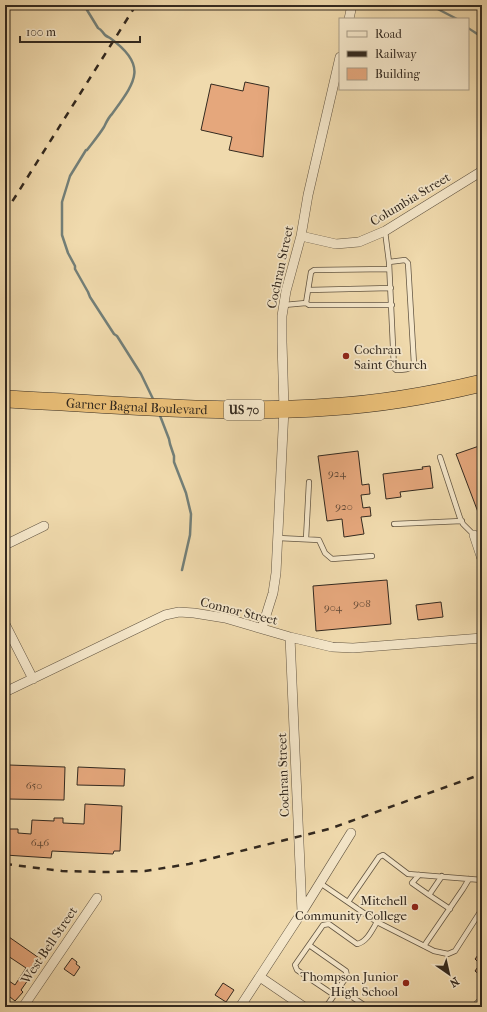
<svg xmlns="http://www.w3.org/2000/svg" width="487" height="1012" viewBox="0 0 487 1012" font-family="'IM FELL French Canon',serif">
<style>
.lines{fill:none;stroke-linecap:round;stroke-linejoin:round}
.stream{stroke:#737f78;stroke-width:2.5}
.building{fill:#e5a77c;stroke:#33291f}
.lane-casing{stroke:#625542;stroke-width:6}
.street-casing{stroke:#625542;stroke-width:10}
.highway-casing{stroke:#33291f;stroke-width:18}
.lane{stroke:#f5e7ca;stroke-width:4.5}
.street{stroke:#f5e7ca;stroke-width:9}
.highway{stroke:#e8bd76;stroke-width:17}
.rail{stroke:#33291f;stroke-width:2.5;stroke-dasharray:7 7;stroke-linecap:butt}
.poi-dot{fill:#8f2418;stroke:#f5e7ca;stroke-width:1.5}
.labels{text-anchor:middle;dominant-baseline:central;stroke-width:3.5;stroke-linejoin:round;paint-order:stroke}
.number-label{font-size:11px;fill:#604836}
.shield{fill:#f5e7ca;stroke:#6d6252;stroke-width:1}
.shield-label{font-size:12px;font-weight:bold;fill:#33291f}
.street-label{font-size:13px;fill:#33291f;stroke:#f5e7ca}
.poi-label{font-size:13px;fill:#33291f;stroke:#f5e7ca;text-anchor:end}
</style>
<rect width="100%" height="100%" fill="#f0daad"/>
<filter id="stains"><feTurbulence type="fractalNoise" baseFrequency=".005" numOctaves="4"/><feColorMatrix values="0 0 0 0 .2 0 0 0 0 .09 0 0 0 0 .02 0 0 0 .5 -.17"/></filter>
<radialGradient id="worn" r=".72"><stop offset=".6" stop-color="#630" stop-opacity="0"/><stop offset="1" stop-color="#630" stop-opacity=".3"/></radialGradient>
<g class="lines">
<path class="stream" d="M87 5 89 8 87 10 98 28C102 30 102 32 105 35 106 36 108 37 110 38 149 66 135 82 112 114 108 118 106 123 104 127 99 135 93 142 87 150H86L70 176 62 202V235L68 253 75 266V269L88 292 90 297 114 334 117 336 141 374 154 401
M430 5 457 19
M468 28C473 31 477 34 482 37
M159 413 169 439 170 444 174 456V462L186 493 191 514 190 535 182 570"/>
</g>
<path class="building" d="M245 82 269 87 263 157 229 150 232 137 201 130 211 84 243 91Z
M482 445V520H481L456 454Z
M358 451 362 485 369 484 370 494 361 495 363 508 370 507 371 516 361 517 364 534 344 537 342 519 327 521 318 456Z
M430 466 433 488 400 492 401 497 386 499 383 474 423 469 422 467Z
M387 580 391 624 316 631 313 586Z
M441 602 443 617 418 620 416 605Z
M9 765 65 767 64 800 8 799Z
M78 767 125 769 124 786 77 785Z
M85 804 122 806 120 851H114L113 854 52 851 51 858 5 855V831L8 832V829H18V833L31 834 32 820 54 821V818H63V823L84 824Z
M9 937 42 960 21 990 23 992 15 1001 5 993V986L9 981 15 985 26 968 5 954V944Z
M482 950V977L475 971 480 964 475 959Z
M72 958 77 962 76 964 80 967 74 976 64 969Z
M223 983 234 990 226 1002 215 995Z"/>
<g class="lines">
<g class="lane-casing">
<path id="lane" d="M385 231 389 262 394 368 396 370C402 370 411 370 414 364L408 263 405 260 389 262
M389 269 314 270 311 272 306 303 309 305H392
M308 290 391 288
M284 305 306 303
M440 457 460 518 463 524 474 535 482 532
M394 524 462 521
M278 538 319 540 325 553 332 559 372 556
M306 539 309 482
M5 654V656
M419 875 412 883 429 895
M442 876 429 895 450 909
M320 883 377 922C372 930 367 942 357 944L329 924 323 925 309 945 346 971 347 976 326 1007
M348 902 379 857 383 855 408 874 482 880
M377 922 434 951 448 954 455 951 482 909
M309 945 295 965 297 970 334 995
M424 946 463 889 469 879
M339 988 367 1007
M329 1003 335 1007
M473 1007 478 1002 482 1001"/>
</g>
<g class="street-casing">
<path id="street" d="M349 19 352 5
M301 236 336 244 359 242 385 231 482 171
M474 535 482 559
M5 545 44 526
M5 624 33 679
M262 628 273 593 276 573 284 409 282 342V316L286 291 301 236 308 195 340 57
M290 637 302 912
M5 692 165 615 179 612 194 613 225 618 290 637 332 647 353 648 482 638
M260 977 304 1007
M23 1007 97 898
M240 1007 302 912 351 833"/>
</g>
<g class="highway-casing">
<g id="highway">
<path id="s1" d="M5 399C113 404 221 415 329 407 381 404 432 395 482 383"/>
</g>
</g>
<use href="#lane" class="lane"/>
<use href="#street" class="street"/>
<use href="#highway" class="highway"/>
<path class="rail" d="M5 213 136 5
M5 864 62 871 106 872 145 871 189 864 329 829 482 774"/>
</g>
<g class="poi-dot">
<circle cx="346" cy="356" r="4"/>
<circle cx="415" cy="907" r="4"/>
<circle cx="406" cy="983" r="4"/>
</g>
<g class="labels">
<g class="number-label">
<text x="337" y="473">924</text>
<text x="344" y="506">920</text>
<text x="362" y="603">908</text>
<text x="333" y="607">904</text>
<text x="34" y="785">650</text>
<text x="40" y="842">646</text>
</g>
<rect class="shield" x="224" y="400" width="40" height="20" rx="3"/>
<g class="shield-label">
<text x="244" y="410">US 70</text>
</g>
<g class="street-label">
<text transform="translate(410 199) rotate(-31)">Columbia Street</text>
<text transform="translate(280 267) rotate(-78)">Cochran Street</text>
<text stroke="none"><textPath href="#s1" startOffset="132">Garner Bagnal Boulevard</textPath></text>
<text transform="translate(239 611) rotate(14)">Connor Street</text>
<text transform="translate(283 775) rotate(-92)">Cochran Street</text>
<text transform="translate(49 945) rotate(-56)">West Bell Street</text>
</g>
<g class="poi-label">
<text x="354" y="349" text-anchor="start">Cochran<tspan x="354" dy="15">Saint Church</tspan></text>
<text x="407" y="900">Mitchell<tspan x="407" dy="15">Community College</tspan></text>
<text x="398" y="976">Thompson Junior<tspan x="398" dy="15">High School</tspan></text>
</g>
</g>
<rect width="487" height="1012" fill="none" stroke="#f0daad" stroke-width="20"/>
<rect x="6" y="6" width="475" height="1000" fill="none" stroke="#33291f" stroke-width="2"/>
<rect x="10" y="10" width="467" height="992" fill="none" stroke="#33291f"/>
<rect x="339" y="18" width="130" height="72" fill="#f5e7ca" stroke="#a79b86"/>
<rect x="347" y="31" width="20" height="6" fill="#f5e7ca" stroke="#a79b86"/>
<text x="375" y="38" font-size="12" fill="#33291f">Road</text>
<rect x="347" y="51" width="20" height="6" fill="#33291f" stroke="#a79b86"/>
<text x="375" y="58" font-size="12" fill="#33291f">Railway</text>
<rect x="347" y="68" width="20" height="12" fill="#e5a77c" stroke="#a79b86"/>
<text x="375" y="78" font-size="12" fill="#33291f">Building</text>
<g transform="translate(449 974) rotate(146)" stroke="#f5e7ca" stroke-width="3" paint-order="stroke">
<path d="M0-3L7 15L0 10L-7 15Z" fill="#33291f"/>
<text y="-6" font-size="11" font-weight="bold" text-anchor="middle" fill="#33291f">N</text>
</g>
<path d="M20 36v6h120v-6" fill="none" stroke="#33291f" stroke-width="2"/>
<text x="26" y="36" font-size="12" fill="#33291f" stroke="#f5e7ca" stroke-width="3" paint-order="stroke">100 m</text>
<rect width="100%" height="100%" filter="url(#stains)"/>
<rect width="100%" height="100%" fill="url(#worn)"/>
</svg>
